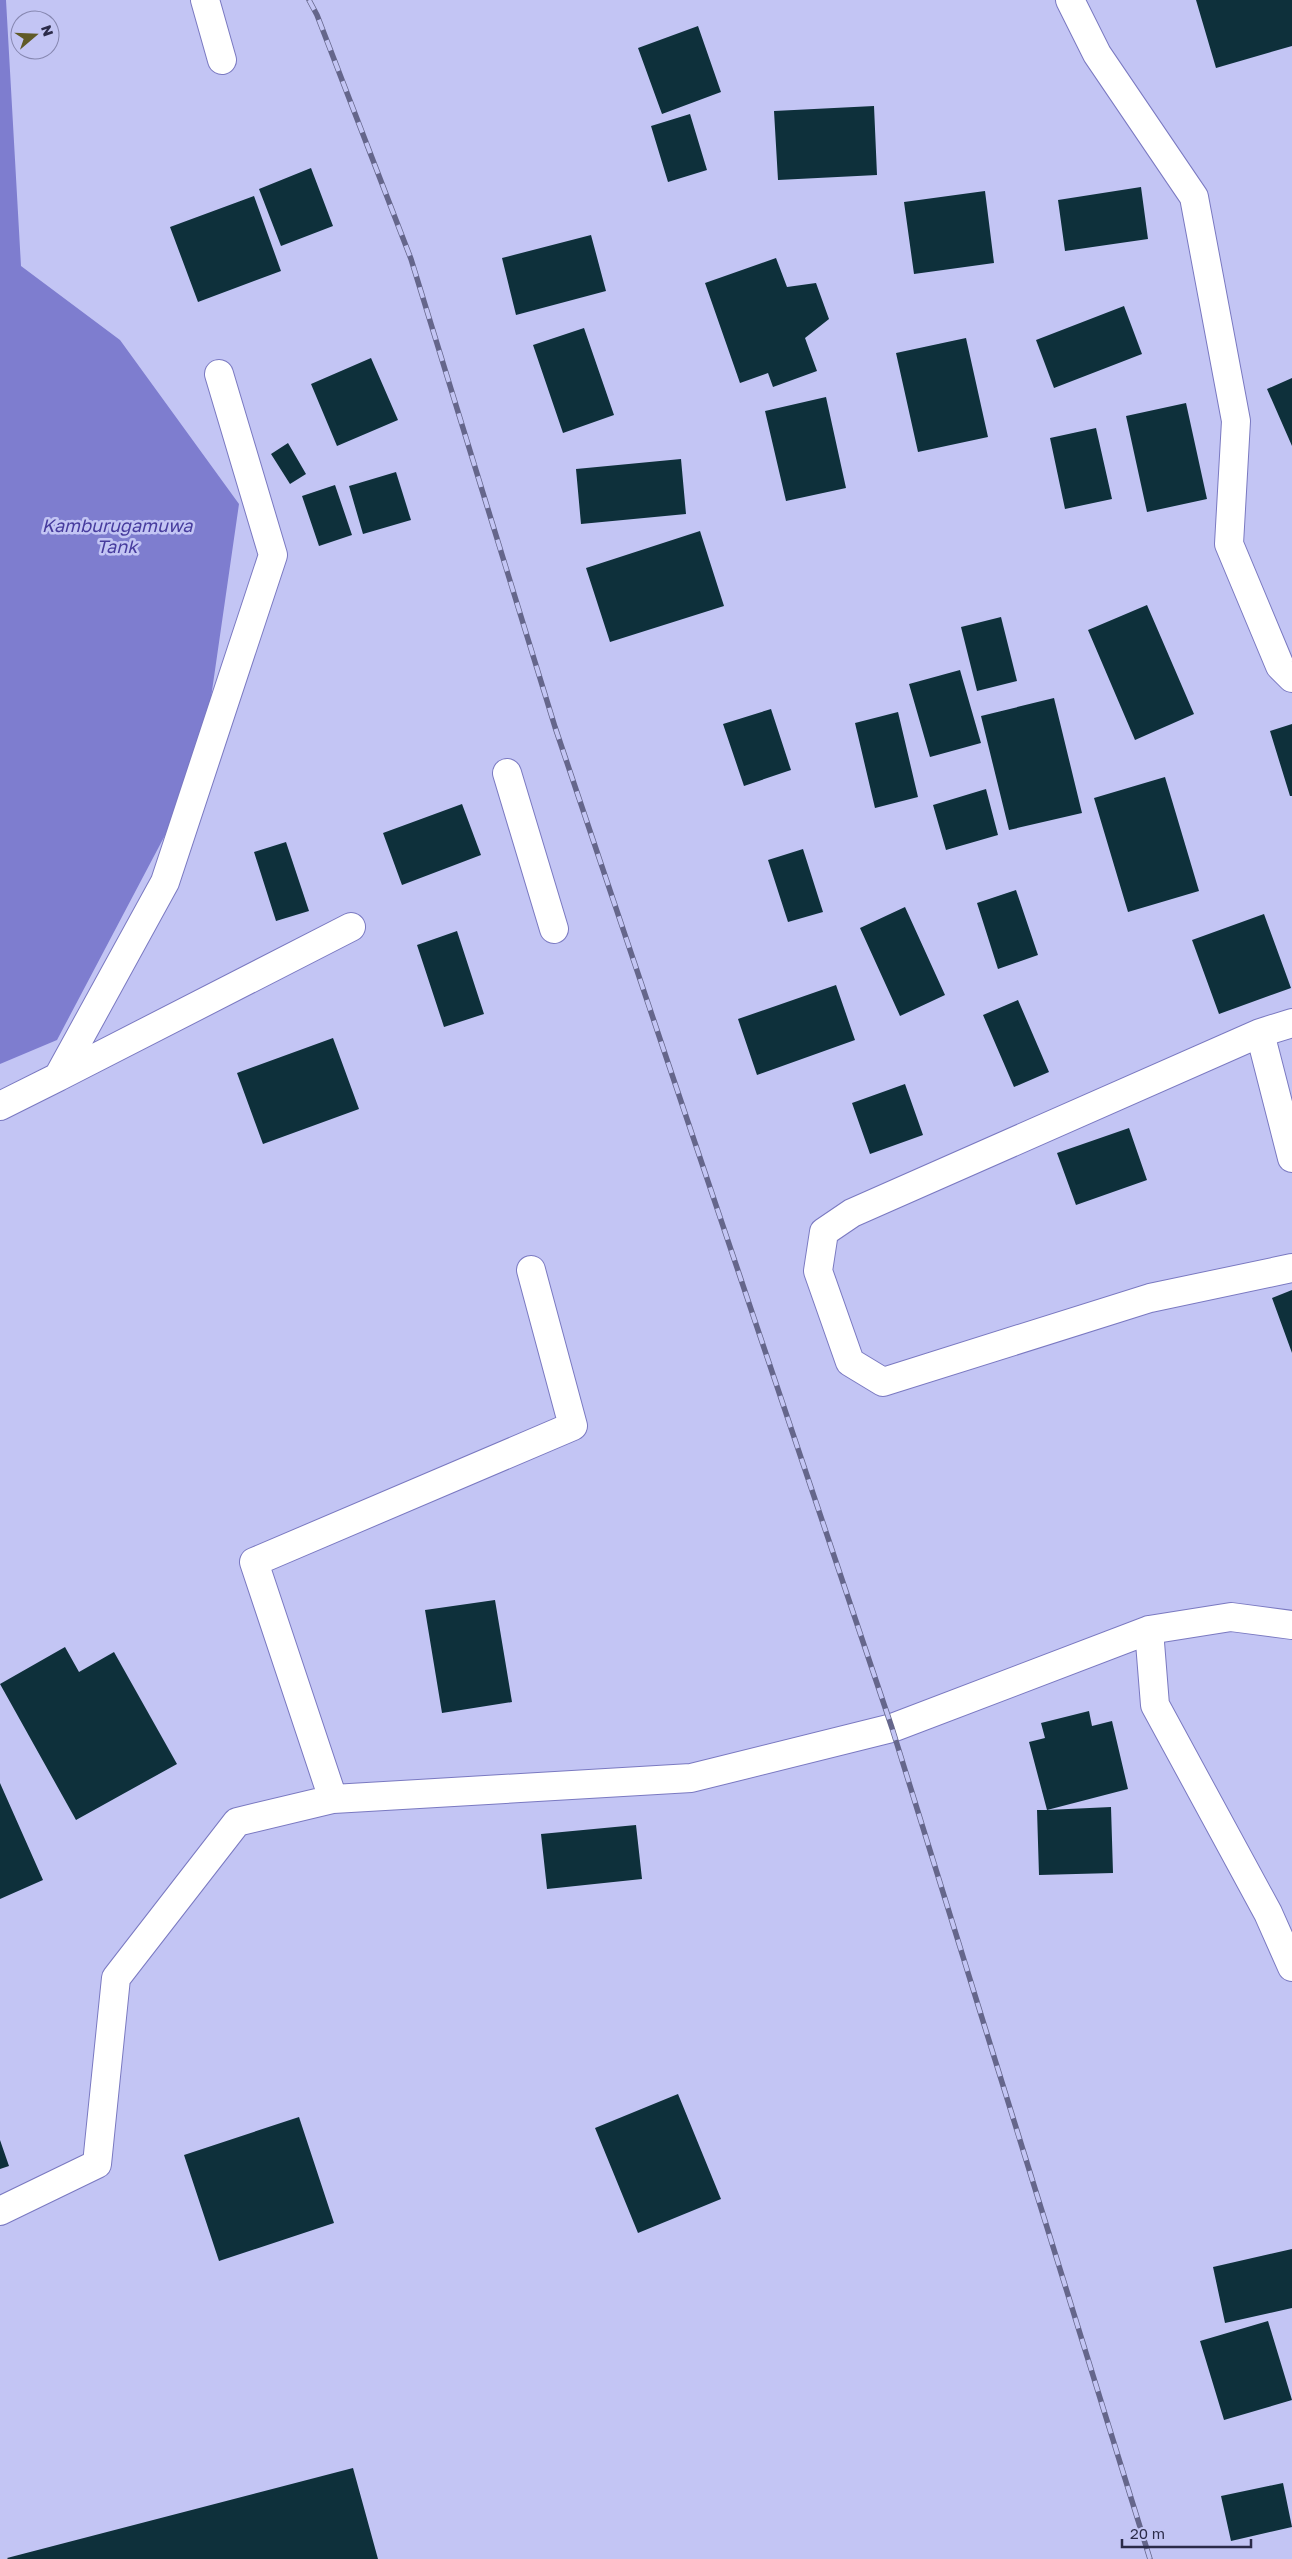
<svg xmlns="http://www.w3.org/2000/svg" width="1292" height="2559" viewBox="0 0 1292 2559" font-family="'Golos Text',sans-serif">
<style>
.water{fill:#7e7dcf}
.building{fill:#0e303b}
.lines{fill:none;stroke-linecap:round;stroke-linejoin:round}
.minor-casing{stroke:#7a79c1;stroke-width:30}
.minor{stroke:#fff;stroke-width:28}
.rail-casing{stroke:#65668b;stroke-width:5.5}
.rail{stroke:#c3c5f4;stroke-width:4;stroke-dasharray:11;stroke-linecap:butt}
.labels{text-anchor:middle;dominant-baseline:central;stroke-width:5;stroke-linejoin:round;paint-order:stroke}
.water-label{font-size:18px;font-style:italic;fill:#473c9e;stroke:#c3c5f4}
</style>
<rect width="100%" height="100%" fill="#c3c5f4"/>
<path class="water" d="M0 0H6L21 266 120 340 239 504 201 767 57 1040 0 1064Z"/>
<path class="building" d="M1196 0H1292V46L1216 68Z
M698 26 721 92 662 114 638 48Z
M874 106 877 175 778 180 774 111Z
M690 114 707 170 668 182 651 126Z
M311 168 333 226 281 246 259 189Z
M1141 187 1148 239 1065 251 1058 200Z
M985 191 994 263 914 274 904 202Z
M254 196 281 271 198 302 170 227Z
M591 235 606 291 516 315 502 258Z
M776 258 787 287 816 283 829 319 805 338 817 371 773 387 768 373 740 383 705 283Z
M1124 306 1142 354 1054 388 1036 340Z
M584 328 614 415 563 433 533 345Z
M966 338 988 437 918 452 896 353Z
M371 358 398 420 337 446 311 384Z
M1292 378V446L1267 389Z
M826 397 846 488 786 501 765 411Z
M1186 403 1207 499 1147 512 1126 416Z
M1096 428 1112 499 1065 509 1050 438Z
M288 443 306 474 290 484 271 454Z
M681 459 686 514 581 524 576 469Z
M396 472 411 520 363 534 349 486Z
M335 485 352 535 319 546 302 496Z
M700 531 724 606 610 642 586 568Z
M1147 605 1194 714 1135 740 1088 630Z
M1001 617 1017 681 977 691 961 627Z
M960 670 981 743 930 757 909 684Z
M1054 698 1082 813 1009 830 981 716Z
M771 709 791 770 744 786 723 724Z
M898 712 918 797 875 808 855 723Z
M1292 724V796H1290L1270 731Z
M1165 777 1199 891 1128 912 1094 798Z
M986 789 998 835 946 850 933 805Z
M462 804 481 855 402 885 383 833Z
M286 842 309 911 276 921 254 852Z
M803 849 823 912 788 922 768 860Z
M1016 890 1038 955 998 969 977 903Z
M905 907 945 995 900 1016 860 928Z
M1264 914 1291 988 1219 1014 1192 940Z
M457 931 484 1014 444 1027 417 945Z
M836 985 855 1040 757 1075 738 1019Z
M1018 1000 1049 1072 1014 1087 983 1015Z
M333 1038 359 1109 263 1144 237 1073Z
M905 1084 923 1135 870 1154 852 1103Z
M1129 1128 1147 1180 1076 1205 1057 1153Z
M1292 1290V1353L1272 1298Z
M495 1600 512 1702 442 1713 425 1610Z
M65 1647 79 1672 114 1652 177 1764 76 1820 0 1684Z
M1089 1711 1092 1726 1112 1721 1128 1789 1047 1810 1111 1807 1113 1873 1039 1875 1037 1810H1047L1029 1742 1045 1738 1041 1723Z
M0 1783 43 1880 0 1899Z
M636 1825 642 1879 547 1889 541 1834Z
M678 2094 721 2199 638 2233 595 2128Z
M299 2117 334 2223 219 2261 184 2155Z
M0 2140 9 2166 0 2169Z
M1292 2249V2308L1225 2323 1213 2267Z
M1268 2321 1292 2400 1224 2420 1200 2341Z
M353 2468 378 2559H8L7 2558Z
M1283 2483 1292 2527 1231 2541 1221 2496Z"/>
<g class="lines">
<g class="minor-casing">
<path id="minor" d="M205 0 222 60
M1070 0 1097 54 1194 197 1236 421 1229 544 1280 666 1292 678
M507 773 554 929
M1292 1023 1260 1033 852 1213 824 1232 818 1271 850 1362 883 1382 1150 1298 1292 1268
M1260 1033 1292 1158
M58 1077 351 927
M0 1106 58 1077 165 882 273 555 219 374
M1149 1630 1155 1705 1268 1913 1292 1967
M333 1799 254 1562 573 1426 531 1270
M0 2211 97 2164 116 1978 237 1822 333 1799 691 1778 892 1728 1149 1630 1231 1617 1292 1625"/>
</g>
<use href="#minor" class="minor"/>
<g class="rail-casing">
<path id="rail" d="M309 0 317 15 411 259 555 727 892 1728 1150 2559"/>
</g>
<use href="#rail" class="rail"/>
</g>
<g class="labels">
<g class="water-label">
<text x="117" y="525">Kamburugamuwa<tspan x="117" dy="21">Tank</tspan></text>
</g>
</g>
<g transform="translate(35 35) rotate(71)"><circle r="24" fill="#c3c5f4" stroke="#8687b0"/>
<path d="M0-4L9 19L0 12L-9 19Z" fill="#605a27"/>
<text y="-8" font-size="14" font-weight="bold" text-anchor="middle" fill="#2b2b49">N</text>
</g>
<path d="M1122 2539v8h129v-8" fill="none" stroke="#2b2b49" stroke-width="2.5"/>
<text x="1130" y="2539" font-size="15" fill="#2b2b49" stroke="#c3c5f4" stroke-width="4" paint-order="stroke">20 m</text>
</svg>
